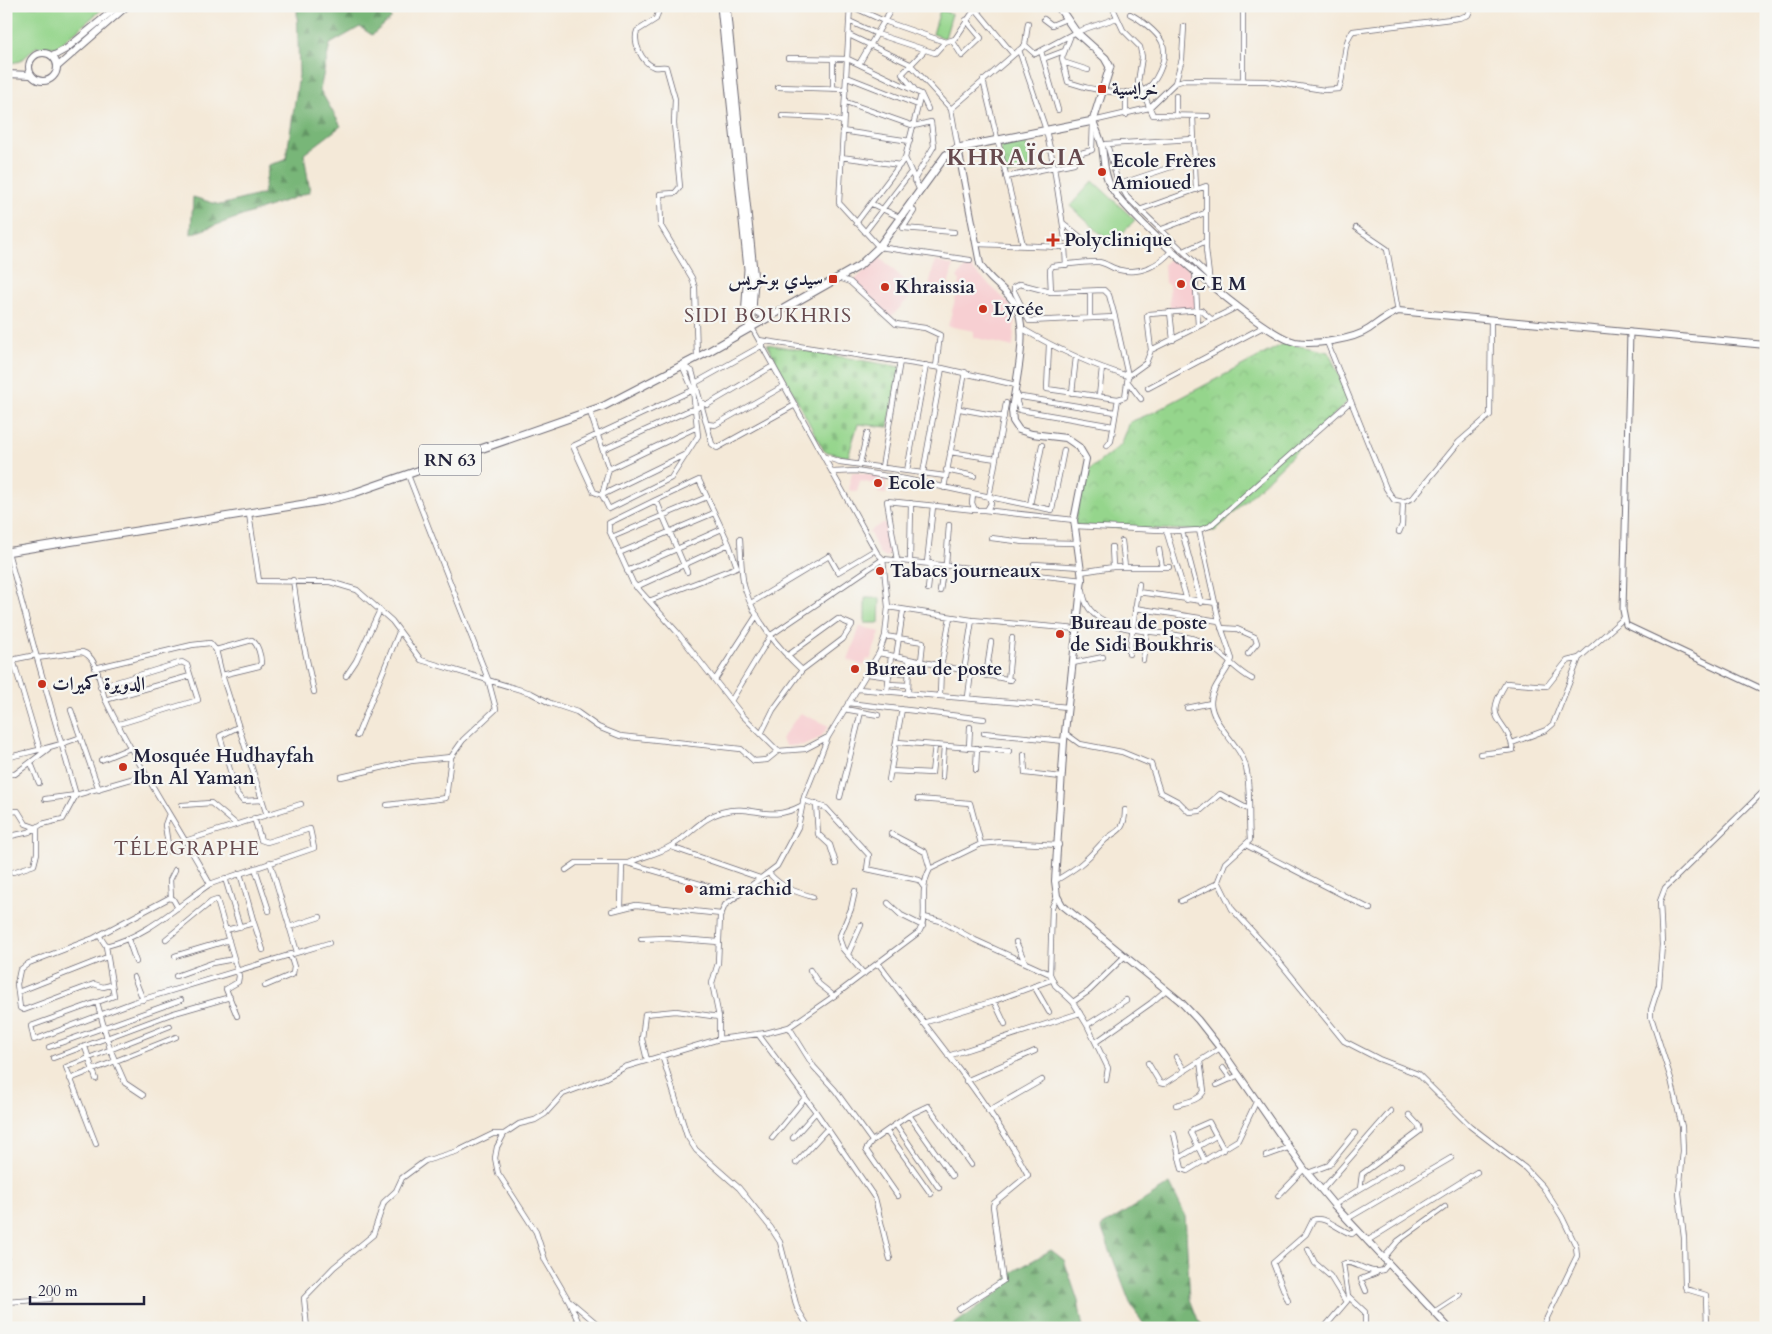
<svg xmlns="http://www.w3.org/2000/svg" width="1772" height="1334" viewBox="0 0 1772 1334" font-family="Cardo,Amiri,serif">
<style>
.built{fill:#f7cfd2}
.green{fill:#95d58c;stroke:#5c7c64}
.forest{fill:url(#forest-firs);stroke:#4d6c5a}
.cemetery{fill:url(#cemetery-stones);stroke:#5c7c64}
.park{fill:url(#park-crowns);stroke:#5c7c64}
.lines{fill:none;stroke-linecap:round;stroke-linejoin:round}
.minor-casing{stroke:#6c6872;stroke-width:6}
.tertiary-casing{stroke:#6c6872;stroke-width:7}
.secondary-casing{stroke:#6c6872;stroke-width:8}
.primary-casing{stroke:#6c6872;stroke-width:9}
.trunk-casing{stroke:#6c6872;stroke-width:9}
.minor{stroke:#fff;stroke-width:4.5}
.tertiary{stroke:#fff;stroke-width:5}
.secondary{stroke:#fff;stroke-width:6}
.primary{stroke:#fff;stroke-width:7}
.trunk{stroke:#fff;stroke-width:7}
.poi-dot{fill:#c8321e;stroke:#f6f6f2;stroke-width:2}
.labels{text-anchor:middle;dominant-baseline:central;stroke-width:4.5;stroke-linejoin:round;paint-order:stroke}
.shield{fill:#f6f6f2;stroke:#626272;stroke-width:1}
.shield-label{font-size:18px;font-weight:bold;fill:#22223b}
.poi-label{font-size:19px;font-weight:bold;fill:#22223b;stroke:#f6f6f2;text-anchor:start}
.neighbourhood-label{font-size:20px;letter-spacing:1px;fill:#664a4e;stroke:#f6f6f2}
.district-label{font-size:24px;font-weight:bold;letter-spacing:1px;fill:#664a4e;stroke:#f6f6f2}
</style>
<defs>
<pattern id="forest-firs" width="22" height="20" patternUnits="userSpaceOnUse" patternTransform="scale(1.25)"><rect width="22" height="20" fill="#78b678"/><path d="M5 1l3.5 6h-7zM16 11l3.5 6h-7z" fill="#629464"/></pattern>
<pattern id="cemetery-stones" width="16" height="16" patternUnits="userSpaceOnUse" patternTransform="scale(1.25)"><rect width="16" height="16" fill="#95d58c"/><path d="M2 7V4a2 2 0 0 1 4 0v3zM10 15v-3a2 2 0 0 1 4 0v3z" fill="#80b77a"/></pattern>
<pattern id="park-crowns" width="20" height="18" patternUnits="userSpaceOnUse" patternTransform="scale(1.25)"><rect width="20" height="18" fill="#95d58c"/><path d="M2 6a3 3 0 1 1 6 0M12 15a3 3 0 1 1 6 0" fill="none" stroke="#80b77a"/></pattern>
</defs>
<rect width="100%" height="100%" fill="#f6f6f2"/>
<filter id="ink" filterUnits="userSpaceOnUse"><feTurbulence type="fractalNoise" baseFrequency=".02" numOctaves="2"/><feDisplacementMap in="SourceGraphic" scale="10" xChannelSelector="R" yChannelSelector="G"/><feConvolveMatrix kernelMatrix="1 2 1 2 8 2 1 2 1" color-interpolation-filters="sRGB"/></filter>
<filter id="wash" filterUnits="userSpaceOnUse"><feTurbulence type="fractalNoise" baseFrequency=".0096" numOctaves="4" result="noise"/><feDisplacementMap in="SourceGraphic" scale="20" xChannelSelector="R" yChannelSelector="G"/><feGaussianBlur stdDeviation="1.12" result="paint"/><feColorMatrix in="noise" values="0 0 0 0 0 0 0 0 0 0 0 0 0 0 0 0 0 1.4 0 .05"/><feComposite in="paint" operator="in"/></filter>
<g filter="url(#wash)">
<rect width="100%" height="100%" fill="#f4e9d8"/>
<path class="built" d="M1173 255 1194 275 1197 308 1170 311 1169 284 1165 283 1164 264Z
M879 256 916 291 890 318 853 282Z
M935 261 953 266 946 294 928 289Z
M968 265 1011 305 1015 314 1013 347 973 337 974 331 948 326 960 281 957 277Z
M852 472 886 476V494L878 493V485L860 481 857 492 849 490Z
M885 522 892 551 887 557 880 555 869 531Z
M860 626 880 632 870 660 867 659 864 666 848 660Z
M800 713 829 726 821 737 805 745 786 746 781 739Z"/>
<path class="green" d="M6 6H106L57 47H36L21 61 6 64Z
M940 10 952 14 945 38 933 34Z
M1093 181 1135 220 1112 244 1070 206Z
M865 598H880L879 623H865Z"/>
<path class="forest" d="M297 6H387L391 19 372 35 360 27 330 44 320 90 341 126 304 154 310 192 191 234 193 197 220 205 263 194 269 165 286 160 299 75Z
M1170 1184 1185 1215 1190 1299 1198 1320 1206 1328H1146L1130 1303 1101 1227Z
M1051 1250 1064 1260 1078 1301 1083 1328H949L999 1292 1011 1273Z"/>
<path class="cemetery" d="M767 344 900 367 888 427 858 424 848 457 824 451Z"/>
<path class="park" d="M1025 140 1034 170 1006 175 1000 146Z
M1285 343 1329 352 1349 400 1215 531 1074 526 1084 474 1121 445 1130 422 1152 413Z"/>
</g>
<g filter="url(#ink)">
<g class="lines">
<g class="minor-casing">
<path id="minor" d="M660 6 656 19 637 31C633 42 641 62 654 67 658 68 662 66 666 67L675 99 674 124 680 187 675 193 660 194 661 226 692 278 695 288 697 357
M850 6 839 203 879 247 970 260
M851 6 884 21 945 42
M1112 6 1123 30 1140 47 1142 57 1138 82 1153 115 1208 116
M975 8 1013 54
M1044 19 1052 25 1066 19
M849 21 877 34 935 53 945 42 955 39 975 9
M849 35 910 64 951 109
M1071 35 1062 58 1068 82C1088 89 1119 96 1141 91 1156 87 1169 57 1162 42 1157 32 1140 19 1130 14
M952 40 962 56 981 38 966 20
M1025 45 1028 23
M1019 50 1046 130 1054 167 1065 239
M1041 51 1058 110
M788 58 848 59 921 94 905 158 856 223
M833 59V89
M1043 59 1064 51
M1063 62 1088 70
M859 64 893 6
M847 77 918 105
M983 80 1023 245
M1243 80V6
M1175 83 1182 59 1184 26
M778 87 846 89
M915 90 902 74 925 50
M1126 92V115
M921 94 928 109
M1176 96V116
M846 102 914 126 931 122 934 146 914 180
M6 104V110
M782 116 830 118 843 122
M1193 116 1196 190
M842 131 910 141
M1106 144 1194 139
M1107 144 1117 179 1127 197 1209 276
M958 148 951 109 1025 45 1035 54 1076 32 1117 18
M841 157 900 165
M905 158 920 191
M1006 177 1074 163V155L1092 150 1093 121 1149 108 1175 83 1184 80 1266 81 1324 90 1339 89C1346 72 1341 44 1353 31L1459 18 1468 15 1472 6
M1120 184 1195 159
M872 204 901 218
M910 205 914 211 903 228 954 232
M1142 209 1206 186V249L1210 284
M1063 223 1093 247
M1356 228 1387 249 1398 311
M1162 229 1205 213
M865 232 911 172
M977 244 1065 247 1066 265
M1184 251 1206 241
M1195 270 1198 326
M838 278 850 282 896 324 925 328 940 335 936 367
M1090 291V317
M1051 292 1050 270 1052 266C1067 265 1084 261 1099 262 1106 263 1113 269 1120 270 1140 275 1160 265 1172 250
M1170 312 1173 340
M1115 317 1109 295 1104 290 1051 292 1020 284 1014 287V291L1029 321 1115 317 1128 376 1146 363 1151 350 1237 307
M1021 328C1055 348 1090 365 1128 376L1125 397 1118 399 1047 389 1049 345
M759 340 942 368 1016 385
M1327 342 1386 488 1394 500 1403 502 1413 498 1459 442 1490 415 1491 319
M1151 350 1147 316 1149 314 1201 310 1211 319
M682 365 693 390 698 436 671 478 609 509 602 495 594 492 573 446 693 390 697 382 763 345
M683 366 692 371 712 444 717 448 795 405
M1128 382 1141 399
M1148 388 1265 326
M1072 393 1076 357
M1017 394V403L1020 410 1113 426
M1015 396 1115 412
M1099 396 1102 368
M960 409 1004 417
M590 412 609 469 602 495
M707 424 715 425 784 386
M1107 446 1111 441 1118 399
M604 449 690 410 696 409 703 403 707 405 773 366
M950 452 996 459
M825 457 840 462 945 476
M860 463 867 433
M882 467 900 361
M609 469 697 427
M946 470 974 476
M907 471 926 365
M833 472 856 471 905 479 1052 510 1064 450
M923 473 942 368
M944 488 965 372
M602 495 684 455
M1030 505 1042 445
M975 510H987L991 503 989 497 1006 403
M984 510 1074 520
M249 514 259 581 330 582 357 590 392 621 421 660 531 693 550 703 577 712 598 727 620 736 741 749 754 761 767 760 778 751 805 749 828 737
M1074 526 1182 531 1199 530 1210 526 1351 401
M1166 530 1187 600
M1199 530 1219 621 1232 659C1227 673 1211 687 1211 703 1212 725 1241 745 1246 767 1251 789 1248 817 1250 840L1225 863 1218 881 1232 909 1273 954 1344 1041 1379 1059 1418 1074 1470 1126 1525 1168 1543 1187 1562 1217 1576 1246 1577 1256 1542 1328
M1182 531 1201 603
M1399 532 1402 525 1403 502
M612 537 707 497
M991 538 1024 542 1077 543
M740 539C741 552 741 578 745 589 754 619 779 649 802 670L773 710 761 734
M1122 541 1125 567
M1112 547 1113 567
M1159 549 1162 567
M8 552 37 658 82 652C99 657 99 686 106 701 136 764 176 822 210 884 176 907 147 936 106 946
M619 553 714 513
M897 560 887 501 975 510 972 503 973 495
M910 561 911 503
M927 563 933 506
M1034 564 1081 567
M946 565 949 525
M627 571 722 529
M687 572 656 500 609 523V530L633 583 677 632 742 715 778 751
M1081 572 1113 567H1169
M293 580 301 633 314 692
M636 587 729 544 699 480 656 500
M928 589 931 563
M1083 590C1086 641 1169 626 1203 642 1222 651 1234 670 1252 679
M940 591 944 565
M1138 592 1216 603
M649 601 737 567 729 544
M751 603 829 556 838 572 875 550
M888 607 972 620 1077 629
M1135 608 1219 621
M1221 628 1237 629 1255 637 1257 643 1248 654
M885 636 923 642 921 661
M216 650 252 640C258 644 261 656 261 663L259 666 222 675
M879 653 1011 680
M1129 654 1139 584
M36 655 16 659 14 663 40 750
M787 656 838 619 852 625 843 639 802 670
M896 657 903 611
M37 658 76 795 145 775
M1143 660 1147 630
M6 661 14 660
M1073 663 1103 657
M95 668 192 645 210 643 216 650 222 675 267 815
M964 671 972 620
M890 672 909 673
M868 674 889 677
M346 676 356 661 380 610
M986 676 991 642
M715 680 757 615
M1008 680 1012 638
M888 684 908 685
M100 687 182 662 187 665 198 700 119 724
M858 689 1068 707
M887 692 891 656
M908 694 909 659
M940 695 941 667 950 617
M968 697 971 672
M105 700 190 676
M731 701 771 635 883 559 1083 580
M848 703 984 719
M1187 708 1211 703
M844 709 878 715
M71 710 99 790
M238 727 220 736 237 794 243 801 262 800
M984 733 1064 741
M1065 733 1080 744 1122 752 1151 764 1160 792 1179 802 1189 812 1200 811 1220 794 1248 809
M357 736 399 632
M897 742 1009 751
M1512 743 1546 730 1553 724 1579 658 1624 618
M969 748 970 727
M1480 754 1513 750C1507 715 1481 724 1506 683L1547 686 1567 661 1579 658
M1024 755 1025 773 1061 777
M6 758C32 751 56 747 81 737
M101 760 130 748
M31 763 39 783
M976 770 977 748
M891 771 932 773 935 745
M6 774H15L48 749
M341 777 411 761 451 757
M942 777 944 746
M889 780 902 709
M840 797 861 712
M45 799 76 795
M918 799 970 803 981 844
M803 800 826 808 869 855 867 869 919 880 923 886
M816 803 818 834 830 845 836 864
M182 805 211 803 236 824
M387 805 446 798 451 757 463 740 496 709 488 679 408 475
M6 812 18 811 26 824 37 828V853L34 865 13 872
M891 834 925 852 930 869
M6 837 29 832 42 824 63 819 76 795
M185 841 301 804
M1246 845 1370 909
M671 847 760 878
M169 851 165 825 169 814
M270 862 297 952
M255 868 269 911
M566 870 576 863H628
M769 873C780 887 796 892 813 897
M225 878 240 927
M1055 881C1077 868 1084 863 1101 844 1113 830 1125 835 1125 810
M210 884 314 848 310 829 267 842 261 840 254 818
M855 891 851 909 839 938 843 949 864 974
M738 895 628 863C641 857 658 854 671 846 689 836 701 818 722 812 753 803 767 824 801 806
M1057 896 1052 907 1050 974 1055 985 1073 1002 1087 1025 1108 1068 1106 1080
M171 898 170 880 175 870
M1181 901 1218 883
M888 903 901 915 923 926
M621 907 622 863
M612 911 636 905 721 914
M924 917 941 921 975 940 1050 974
M254 923 263 950
M289 927 320 917
M226 930 254 923 240 873
M99 935 106 946 114 996 31 1026 34 1040 134 1002 329 943
M128 939 136 962
M166 939 211 902 217 900 239 976 238 982 226 989 237 1016
M641 939 666 938 719 942
M1016 942 1025 962
M848 954 861 925
M175 956 229 940
M878 963C929 1032 988 1099 1028 1175L994 1203 993 1206 1003 1281 959 1309
M810 970 819 984 834 996
M176 976 212 963 234 959
M134 977 143 1000
M111 985 103 987 94 984 24 1010 20 1008 17 984 20 970 29 963 94 938 169 898 173 899 178 908
M265 986 293 974 294 967 290 954
M1034 986 1049 1012
M18 992 107 957
M994 1001 1005 1024
M97 1002 110 1049 125 1083 143 1095
M1073 1002 1089 991 1124 957
M923 1023 994 1001 1051 980
M1087 1025 1126 1000
M789 1027 814 1067 835 1090 872 1141 909 1115 928 1106 971 1165
M758 1034 816 1112 875 1198 890 1259
M719 1039V1017L712 983 718 963 720 917 725 905 777 866 798 827 804 797 828 737 879 653 885 636 888 607 883 559 877 553 751 326
M1096 1042 1151 1003 1166 990
M49 1047 181 1000
M85 1047 96 1079
M662 1055 687 1136 696 1150 739 1188 771 1228 780 1242 797 1308 809 1328
M948 1056 1080 1013
M1176 1057 1185 1071
M53 1058 171 1014 230 997
M647 1060 642 1039 645 1014 676 1011 719 1017
M1148 1063 1160 1083 1164 1084 1220 1048
M1223 1068 1231 1079
M70 1079 176 1037
M966 1081 1035 1051
M1217 1085 1239 1075
M1176 1105C1186 1102 1199 1101 1204 1091L1200 1061
M988 1111 1042 1080
M909 1115 952 1176
M896 1125 939 1188
M887 1132 931 1194
M504 1134 497 1147 495 1158 498 1173 536 1232 545 1260 569 1301 581 1328
M1174 1134 1182 1169 1187 1171 1238 1140 1257 1100
M772 1138 805 1098
M793 1138 816 1112
M872 1141 866 1150 898 1196
M96 1144 66 1067 170 1026
M1266 1156 1288 1148
M1179 1158 1216 1136
M1205 1161 1191 1133 1193 1129 1209 1122 1224 1150
M796 1163 827 1129
M1308 1173 1329 1165 1355 1133
M1360 1189 1401 1165
M1322 1190 1391 1111
M1278 1196 1304 1169
M1334 1205 1360 1189 1362 1174 1420 1131 1419 1126 1409 1115
M1347 1219 1451 1158
M1367 1241 1477 1172
M1308 1249 1315 1263 1330 1276 1346 1302
M6 1256 7 1257
M1383 1259 1398 1241 1445 1207
M1366 1291 1361 1279 1376 1273
M570 1301 602 1328
M1288 1301 1273 1263 1306 1234 1313 1220C1325 1215 1340 1231 1352 1234L1357 1230
M6 1302 50 1299
M1434 1312 1460 1295
M307 1328 304 1298 334 1267 373 1235 384 1202 396 1191 402 1178 425 1161 458 1151 493 1134H504L519 1124 535 1120 545 1114 563 1094 605 1078 625 1067 719 1039 766 1033 789 1027 834 996 919 932C930 914 917 893 930 869L981 844 1001 842 1059 845
M1324 1328 1347 1301
M1365 1328V1312L1348 1296 1343 1264C1353 1258 1368 1276 1383 1270L1388 1264
M1707 1328 1706 1295 1686 1289 1685 1286 1684 1238 1679 1193 1683 1151 1682 1127 1671 1079 1651 1017V1010L1659 985 1662 945 1660 901 1665 888 1766 789"/>
</g>
<g class="tertiary-casing">
<path id="tertiary" d="M1630 332 1623 610 1626 625 1766 691"/>
</g>
<g class="secondary-casing">
<path id="secondary" d="M29 67a14 14 0 1 1 28 0a14 14 0 1 1-28 0Z
M53 56 66 49 118 6
M57 67 127 6
M6 74 31 75
M1093 121C1096 129 1100 137 1102 146 1104 159 1104 175 1111 187 1128 217 1262 336 1295 342 1314 345 1353 340 1369 329 1379 322 1386 316 1398 311L1766 345
M958 148 980 264C988 281 1006 288 1015 304 1030 328 1015 384 1012 410L1013 421 1019 430 1032 434 1066 438 1079 447 1086 459 1074 520 1082 579 1064 741 1055 881 1057 896 1062 905 1180 1001 1198 1020 1220 1048 1304 1169 1334 1205 1449 1328"/>
</g>
<g class="primary-casing">
<path id="primary" d="M6 552 323 501 354 493 604 406 704 354 859 266 879 247 946 155 958 148 1093 121 1110 67 1105 58 1076 32 1058 6"/>
</g>
<g class="trunk-casing">
<path id="trunk" d="M721 6 748 269 745 319 751 326
M726 6 754 280 751 326
M752 308 766 317"/>
</g>
<use href="#minor" class="minor"/>
<use href="#tertiary" class="tertiary"/>
<use href="#secondary" class="secondary"/>
<use href="#primary" class="primary"/>
<use href="#trunk" class="trunk"/>
</g>
</g>
<g class="poi-dot">
<rect x="1097" y="84" width="10" height="10" rx="2.5"/>
<circle cx="1102" cy="172" r="5"/>
<path d="M1050.5 232.5h5v5h5v5h-5v5h-5v-5h-5v-5h5z"/>
<rect x="828" y="274" width="10" height="10" rx="2.5"/>
<circle cx="1181" cy="284" r="5"/>
<circle cx="885" cy="287" r="5"/>
<circle cx="983" cy="309" r="5"/>
<circle cx="878" cy="483" r="5"/>
<circle cx="880" cy="571" r="5"/>
<circle cx="1060" cy="634" r="5"/>
<circle cx="855" cy="669" r="5"/>
<circle cx="42" cy="684" r="5"/>
<circle cx="123" cy="767" r="5"/>
<circle cx="689" cy="889" r="5"/>
</g>
<g class="labels">
<rect class="shield" x="419" y="444.5" width="62" height="31" rx="4"/>
<g class="shield-label">
<text x="450" y="460">RN 63</text>
</g>
<g class="poi-label">
<text x="1112" y="89">خرايسية</text>
<text x="1112" y="161">Ecole Frères<tspan x="1112" dy="22">Amioued</tspan></text>
<text x="1064" y="240">Polyclinique</text>
<text x="823" y="279" text-anchor="end">سيدي بوخريس</text>
<text x="1191" y="284">C E M</text>
<text x="895" y="287">Khraissia</text>
<text x="993" y="309">Lycée</text>
<text x="888" y="483">Ecole</text>
<text x="890" y="571">Tabacs journeaux</text>
<text x="1070" y="623">Bureau de poste<tspan x="1070" dy="22">de Sidi Boukhris</tspan></text>
<text x="865" y="669">Bureau de poste</text>
<text x="52" y="684">الدويرة كميرات</text>
<text x="133" y="756">Mosquée Hudhayfah<tspan x="133" dy="22">Ibn Al Yaman</tspan></text>
<text x="699" y="889">ami rachid</text>
</g>
<g class="neighbourhood-label">
<text x="768" y="315">SIDI BOUKHRIS</text>
<text x="187" y="848">TÉLEGRAPHE</text>
</g>
<g class="district-label">
<text x="1016" y="157">KHRAÏCIA</text>
</g>
</g>
<rect width="1772" height="1334" fill="none" stroke="#f6f6f2" stroke-width="25"/>
<path d="M30 1296v8h114v-8" fill="none" stroke="#22223b" stroke-width="2.5"/>
<text x="38" y="1296" font-size="15" fill="#22223b" stroke="#f6f6f2" stroke-width="4" paint-order="stroke">200 m</text>
</svg>
